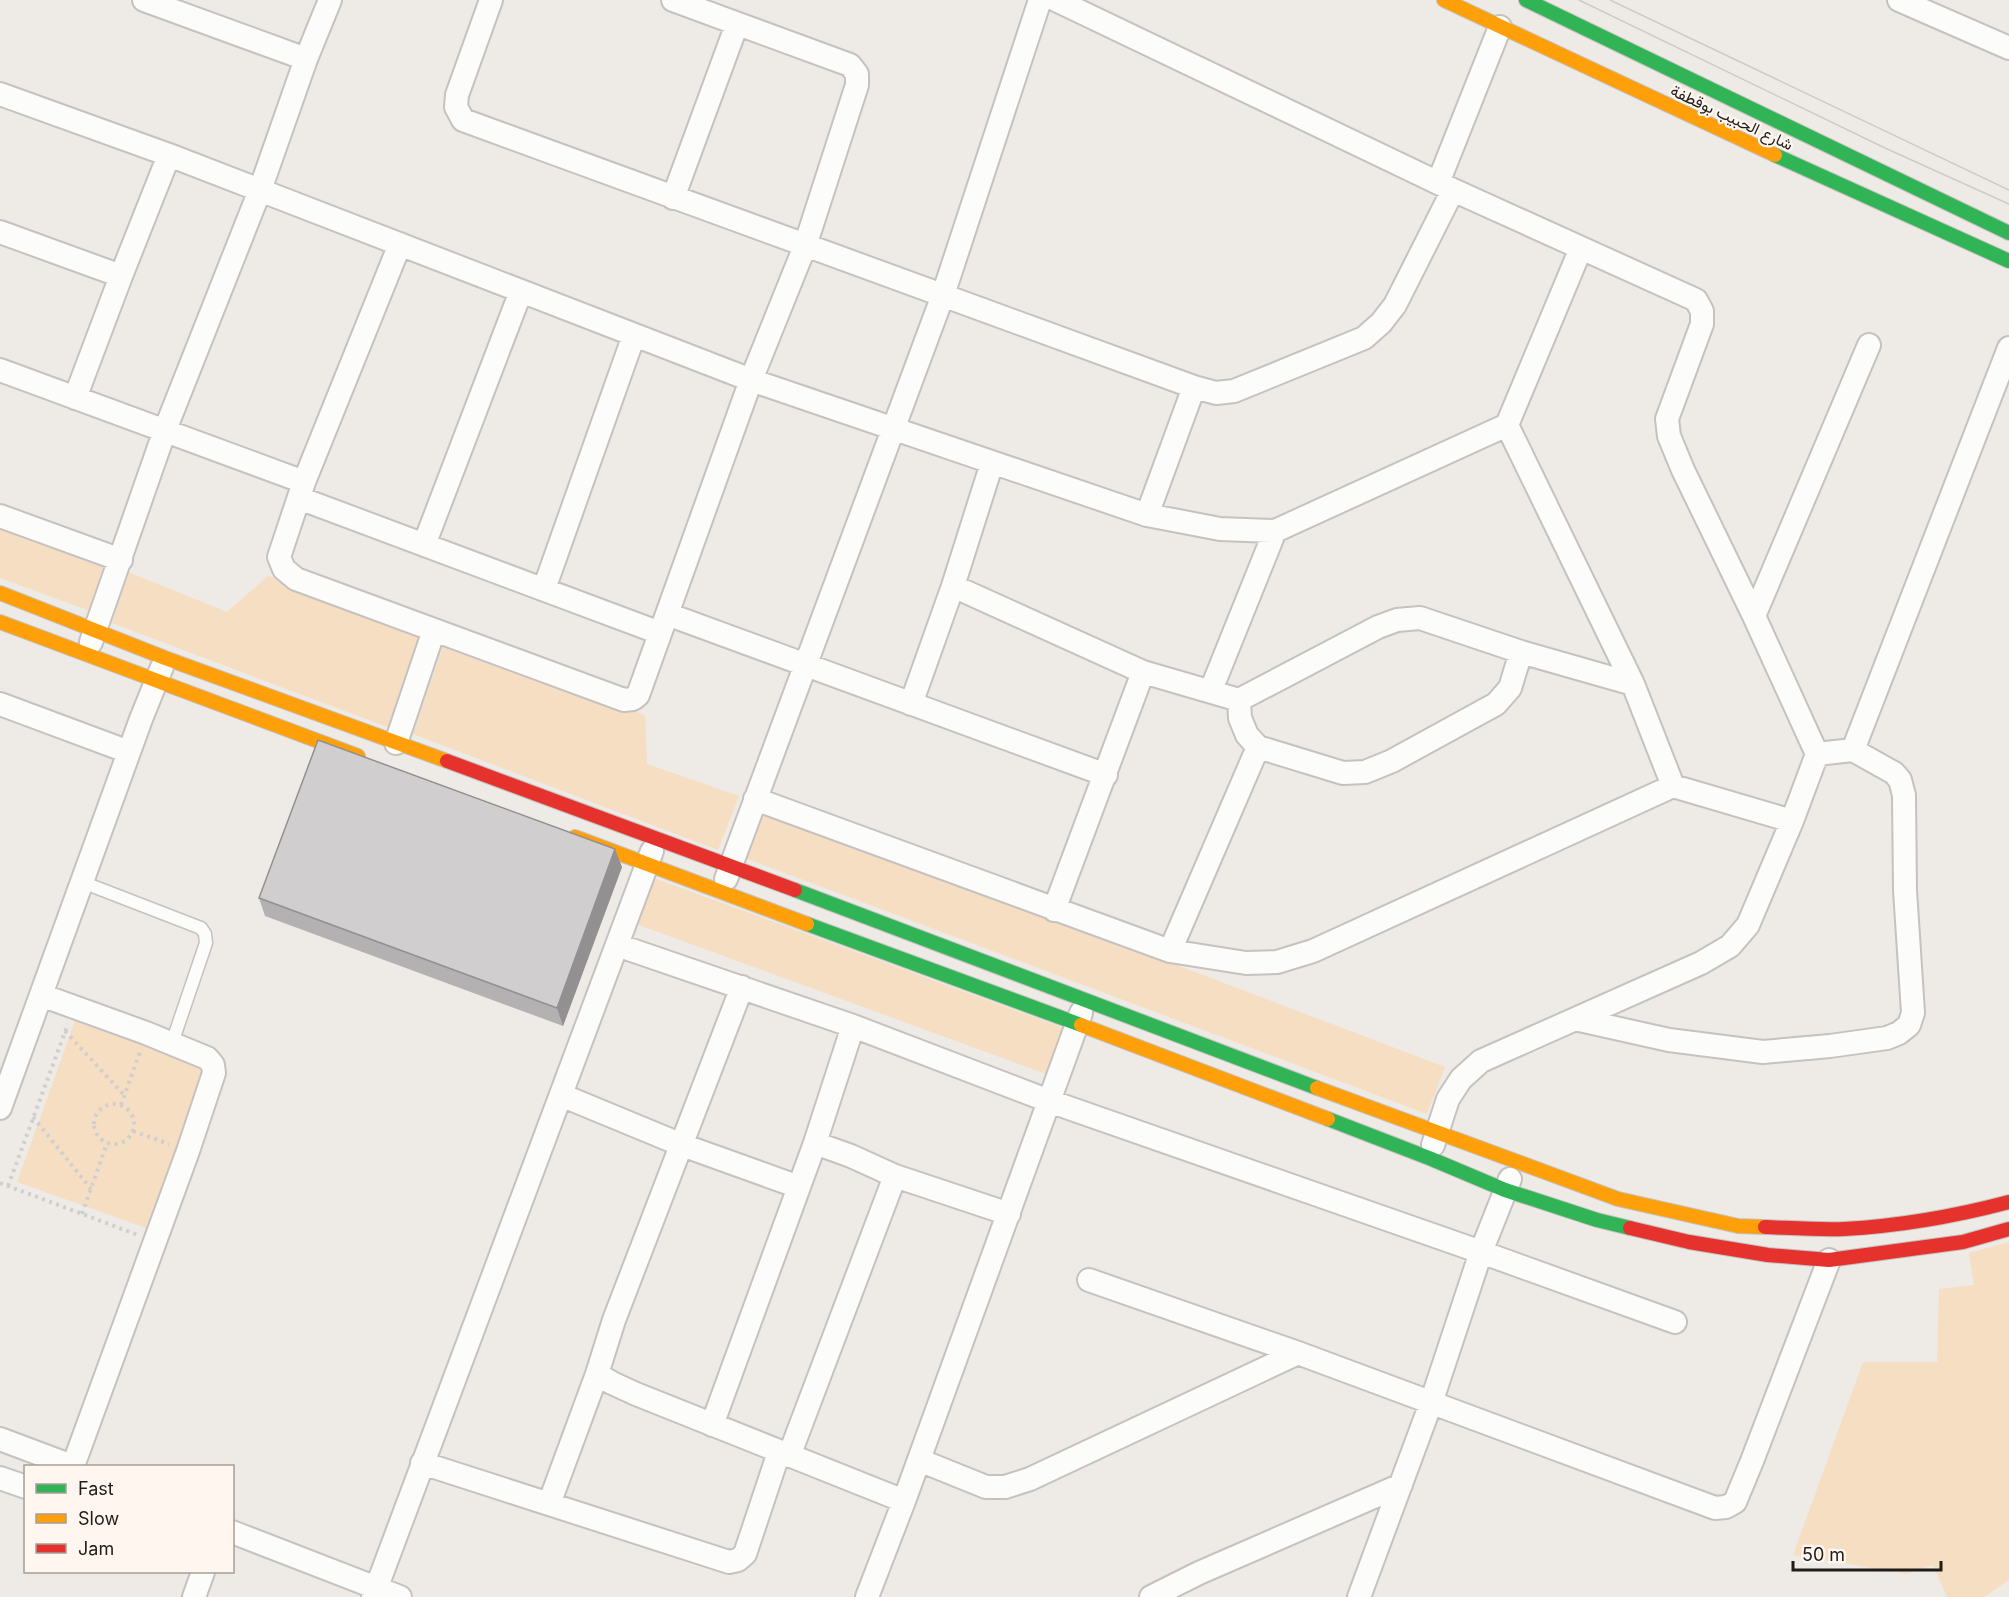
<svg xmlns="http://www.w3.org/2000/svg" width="2009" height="1597" viewBox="0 0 2009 1597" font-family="Inter,Vazirmatn,sans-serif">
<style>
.green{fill:#f6dec3}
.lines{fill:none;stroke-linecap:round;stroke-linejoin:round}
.lane-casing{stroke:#c5c2bf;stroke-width:15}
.street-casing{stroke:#c5c2bf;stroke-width:26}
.fast-casing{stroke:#c5c2bf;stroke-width:16}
.slow-casing{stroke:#c5c2bf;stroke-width:16}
.jam-casing{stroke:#c5c2bf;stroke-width:16}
.path{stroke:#d0cfcd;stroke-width:4;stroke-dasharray:3 4.5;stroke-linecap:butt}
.lane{stroke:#fcfcfb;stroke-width:12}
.street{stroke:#fcfcfb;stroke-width:22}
.fast{stroke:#30b455;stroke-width:14}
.slow{stroke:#ff9f0a;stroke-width:14}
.jam{stroke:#e5322d;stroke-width:14}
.tram{stroke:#cccbc9;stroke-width:1.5}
.wall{fill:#b3b1b1}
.shaded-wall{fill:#929090}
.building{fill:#d0cece;stroke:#929090;stroke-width:1.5}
.labels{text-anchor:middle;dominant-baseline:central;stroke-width:4.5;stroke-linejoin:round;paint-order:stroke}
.street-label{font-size:16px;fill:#1f1c19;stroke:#fff7ef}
</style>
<rect width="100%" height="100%" fill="#eeeae6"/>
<path class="green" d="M0 524 104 564 90 611 0 578Z
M128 572 227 612 268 576 424 633 390 728 112 623Z
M444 643 645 715 647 764 739 796 718 850 413 734Z
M758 806 1445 1067 1427 1114 742 857Z
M654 878 1066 1029 1049 1075 636 924Z
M76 1018 208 1064 149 1229 17 1182Z
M2009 1242V1580L1984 1597H1947L1933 1565 1907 1574 1793 1555 1863 1362H1937L1939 1289 1974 1285 1969 1253Z"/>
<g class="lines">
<g class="lane-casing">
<path id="lane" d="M82 882 201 928 205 934 206 943 172 1043"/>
</g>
<g class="street-casing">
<path id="street" d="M144 0 306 59
M491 0 457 95 456 107 463 120 1194 387 1216 393 1234 391 1364 338 1381 323 1395 305 1453 190
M1056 0 1453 190 1696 300 1702 311V324L1667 419 1669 436 1683 470 1754 616 1817 754 1792 821 1748 925 1730 946 1701 963 1481 1061 1461 1079 1448 1099 1433 1145
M1899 0 2009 48
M0 94 169 155 751 380 1147 515 1220 529 1275 531 1507 425 1581 248
M1438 183 1500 27
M673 198 737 24
M0 232 121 276
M400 244 304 482 279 557 284 569 296 579 624 700 633 699 638 695 751 380 805 246 857 85V74L850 65 673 0
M0 370 304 482
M75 398 121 276 169 155
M1507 425 1633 684 1673 786
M299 498 660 633
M1147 515 1194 387
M0 516 121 560
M424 545 521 291
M953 586 1143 672 1239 700 1378 627 1397 620 1420 618 1521 652 1633 684
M544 589 634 335
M667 614 1106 775
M1754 616 1869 345
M91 642 165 430 260 190 306 59 330 0
M1211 690 1275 531
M1239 700 1240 718 1247 735 1258 747 1343 773 1365 772 1392 761 1496 704 1510 688 1521 652
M0 704 129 752
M911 704 953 586 992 463
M396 743 434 630
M1853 750 2009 348
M755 799 1170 951 1246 963 1277 962 1313 951 1673 786 1792 821
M726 879 943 295 1040 0
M1054 910 1143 672
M617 945 853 1026 1049 1101 1481 1252 1675 1322
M1170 951 1258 747
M742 987 614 1320 597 1374 612 1383 636 1394 904 1501
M41 995 146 1033 207 1058 213 1065 214 1073 188 1151 73 1466
M1575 1019 1669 1040 1763 1052 1830 1046 1887 1038 1899 1033 1909 1025 1913 1013 1905 890 1904 795 1900 780 1894 773 1853 750 1817 754
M561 1095 682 1145 799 1187
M0 1108 141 719 162 667
M815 1143 853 1026
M1089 1280 1298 1353 1715 1508 1726 1507 1735 1502 1752 1461 1829 1260
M712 1425 815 1143 851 1156 895 1176 1009 1214
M0 1439 72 1466
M789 1456 895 1176
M919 1460 986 1487H1005L1030 1479 1298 1353
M422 1463 729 1562 738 1560 745 1554 779 1452
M0 1478 26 1487
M549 1504 597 1374
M232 1532 400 1597
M194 1597 203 1572
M373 1597 652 851
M867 1597 904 1501 1081 1013
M1151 1597 1199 1573 1401 1485
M1359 1597 1431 1403 1481 1252 1510 1179"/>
</g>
<g class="fast-casing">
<path id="fast" d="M1526 0 2009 233
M1775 155 2009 261
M795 890 1317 1088
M807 924 1081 1025
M1328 1119 1429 1158 1505 1190 1597 1220 1630 1228"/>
</g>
<g class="slow-casing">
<path id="slow" d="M1444 0 1775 155
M0 593 165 658 447 761
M0 622 358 756
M575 837 807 924
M1081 1025 1328 1119
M1317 1088 1618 1199 1738 1226 1765 1227"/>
</g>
<g class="jam-casing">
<path id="jam" d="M447 761 795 890
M1765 1227C1791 1228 1818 1230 1844 1229 1899 1226 1956 1216 2009 1202
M1630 1228 1689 1242 1768 1255 1829 1260 1963 1242 2009 1229"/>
</g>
<path class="path" d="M65 1031 125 1096
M94 1124a20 20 0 1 1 40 0a20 20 0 1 1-40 0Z
M121 1105 140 1052
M33 1117 91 1189
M133 1131 169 1144
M0 1183 138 1235
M8 1186 68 1024
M82 1214 107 1143"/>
<use href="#lane" class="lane"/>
<use href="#street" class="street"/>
<use href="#fast" class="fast"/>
<use href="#slow" class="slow"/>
<use href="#jam" class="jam"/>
<path class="tram" d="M1579 0 1885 148 2009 204
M1610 0 2009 190"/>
</g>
<path class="wall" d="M622 867 563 1026 265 916 259 898Z"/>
<path class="shaded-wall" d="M615 849 622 867 563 1026 557 1008Z"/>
<path class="building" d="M318 740 615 849 557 1008 259 898Z"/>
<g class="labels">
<g class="street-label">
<text transform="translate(1732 117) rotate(25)">شارع الحبيب بوقطفة</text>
</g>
</g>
<rect x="24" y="1465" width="210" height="108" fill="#fff7ef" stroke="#a59f99" stroke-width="1.5"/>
<rect x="36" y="1484" width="30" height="9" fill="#30b455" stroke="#a59f99" stroke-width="1.5"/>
<text x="78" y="1495" font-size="18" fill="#1f1c19">Fast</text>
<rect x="36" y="1514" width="30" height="9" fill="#ff9f0a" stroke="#a59f99" stroke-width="1.5"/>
<text x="78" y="1525" font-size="18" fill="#1f1c19">Slow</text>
<rect x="36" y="1544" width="30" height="9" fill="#e5322d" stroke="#a59f99" stroke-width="1.5"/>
<text x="78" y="1555" font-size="18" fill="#1f1c19">Jam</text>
<path d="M1793 1561v9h148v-9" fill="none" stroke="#1f1c19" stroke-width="3"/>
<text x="1802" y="1561" font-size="18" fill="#1f1c19" stroke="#fff7ef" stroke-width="4.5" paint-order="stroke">50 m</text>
</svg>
